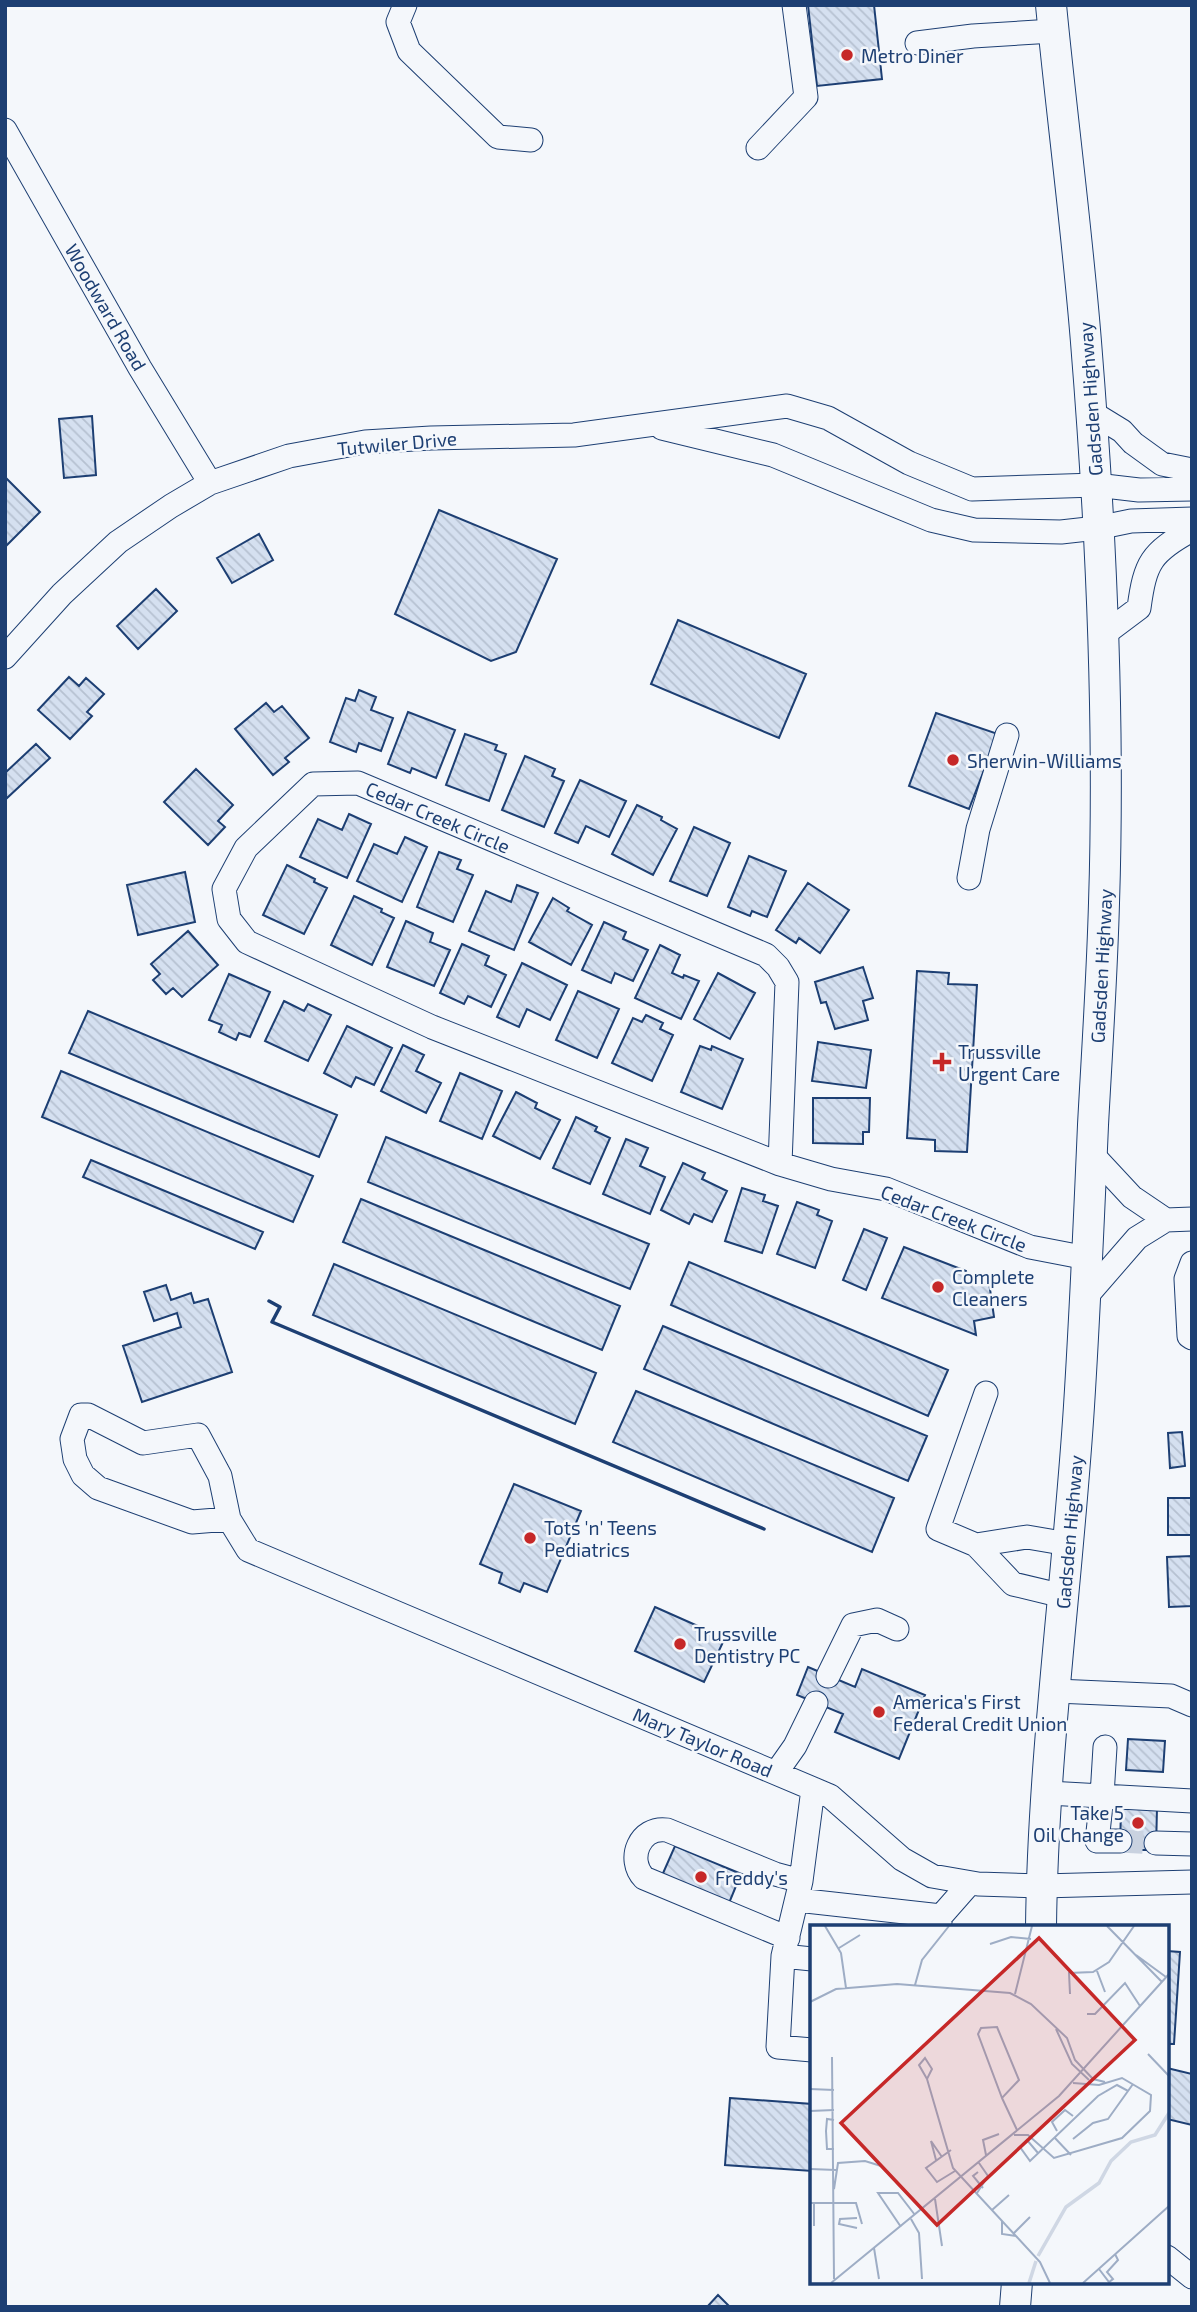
<svg xmlns="http://www.w3.org/2000/svg" width="1197" height="2312" viewBox="0 0 1197 2312" font-family="'Exo 2',sans-serif">
<style>
.building{fill:url(#building-back-hatch);stroke:#1d3f73;stroke-width:2}
.lines{fill:none;stroke-linecap:round;stroke-linejoin:round}
.minor-tunnel{stroke:#c9d2e0;stroke-width:23;stroke-dasharray:23 11;stroke-linecap:butt}
.minor-casing{stroke:#1d3f73;stroke-width:25}
.major-casing{stroke:#1d3f73;stroke-width:32}
.minor{stroke:#f4f7fb;stroke-width:23}
.major{stroke:#f4f7fb;stroke-width:30}
.wall{stroke:#1d3f73;stroke-width:3.5}
.poi-dot{fill:#c62828;stroke:#f4f7fb;stroke-width:2.5}
.labels{text-anchor:middle;dominant-baseline:central;stroke-width:5;stroke-linejoin:round;paint-order:stroke}
.poi-label{font-size:19px;fill:#1d3f73;stroke:#f4f7fb;text-anchor:start}
.street-label{font-size:19px;fill:#1d3f73;stroke:#f4f7fb}
.inset-river{fill:none;stroke:#cfd7e4;stroke-width:3.5}
.inset-road{fill:none;stroke:#9eadc5;stroke-width:2}
.view{fill:#c62828;fill-opacity:0.15;stroke:#c62828;stroke-width:3.5}
.inset-edge{fill:none;stroke:#1d3f73;stroke-width:3.5}
</style>
<defs>
<pattern id="building-back-hatch" width="6" height="6" patternUnits="userSpaceOnUse" patternTransform="scale(1.75)"><rect width="6" height="6" fill="#d5e0f0"/><path d="M-1 5l2 2M0 0l6 6M5-1l2 2" fill="none" stroke="#b6c1d1"/></pattern>
</defs>
<rect width="100%" height="100%" fill="#f4f7fb"/>
<path class="building" d="M808 5H874L882 79 817 86Z
M92 416 96 475 64 478 59 419Z
M5 477 40 512 5 547Z
M439 510 557 559 516 652 491 661 395 614Z
M259 534 273 560 232 583 217 558Z
M156 589 177 611 138 649 117 626Z
M678 620 806 674 779 738 651 684Z
M69 677 79 686 86 678 104 694 87 712 92 716 70 739 38 710Z
M359 690 376 697 371 710 393 718 381 751 359 743 356 752 330 742 346 698 355 701Z
M266 703 274 712 282 706 309 738 285 758 289 762 273 775 235 729Z
M408 712 455 730 436 778 412 768 410 773 388 764Z
M936 713 998 734 969 809 909 786Z
M465 734 497 745 495 750 506 754 489 801 446 785Z
M36 744 50 758 7 798 5 796V773Z
M525 756 555 769 552 776 564 781 544 827 502 810Z
M196 769 233 805 218 821 225 827 208 845 164 802Z
M580 780 626 801 609 837 586 826 578 843 555 833Z
M637 805 662 817 661 820 677 829 653 875 612 854Z
M349 814 371 824 347 878 300 857 318 819 342 830Z
M694 827 730 843 707 896 670 881Z
M405 837 427 847 402 902 357 881 374 844 397 854Z
M439 852 461 860 457 869 473 875 453 922 417 907Z
M749 856 786 871 767 917 752 911 750 916 728 907Z
M287 865 315 879 314 882 327 888 304 934 263 915Z
M185 872 195 922 138 935 127 885Z
M808 883 849 910 820 953 799 938 796 943 776 930Z
M517 885 538 893 514 950 469 931 486 891 511 902Z
M354 896 382 909 381 912 394 918 372 965 331 945Z
M553 898 569 908 567 911 592 925 571 965 529 942Z
M406 921 433 933 430 942 450 950 434 986 387 967Z
M604 922 626 932 623 939 648 950 633 981 615 973 611 983 582 970Z
M188 931 218 965 182 997 173 988 166 994 153 980 160 974 151 964Z
M462 944 489 956 485 965 506 975 491 1007 468 996 464 1004 440 993Z
M660 945 680 955 672 973 683 978 684 975 699 981 681 1019 635 998Z
M522 963 567 985 550 1020 527 1009 519 1027 497 1017Z
M863 967 873 998 863 1001 868 1020 835 1029 826 1002 821 1003 815 982Z
M917 971 949 973 948 984 977 985 967 1152 935 1151V1140L907 1138Z
M718 973 755 993 730 1039 694 1019Z
M229 974 270 992 250 1037 239 1033 236 1040 219 1032 222 1025 209 1020Z
M578 991 619 1009 597 1058 556 1040Z
M284 1001 304 1011 308 1004 331 1015 308 1061 265 1041Z
M88 1011 337 1115 319 1157 69 1053Z
M646 1015 663 1023 660 1029 673 1035 652 1081 612 1063 633 1018 642 1022Z
M347 1026 392 1048 374 1085 356 1077 351 1087 324 1073Z
M818 1042 871 1050 866 1088 812 1081Z
M403 1045 424 1055 416 1071 441 1083 426 1113 381 1091Z
M700 1046 711 1050 712 1046 743 1059 722 1109 681 1092Z
M61 1071 313 1176 293 1222 42 1117Z
M460 1073 502 1091 482 1139 440 1121Z
M516 1092 537 1103 535 1108 560 1120 540 1159 493 1136Z
M813 1098H870L869 1132H863V1144L813 1143Z
M576 1117 597 1127 595 1131 610 1138 590 1184 553 1168Z
M386 1137 649 1244 630 1289 368 1182Z
M626 1139 648 1148 640 1166 665 1177 650 1214 603 1194Z
M91 1160 263 1232 255 1249 83 1177Z
M683 1163 705 1173 702 1179 727 1191 712 1222 694 1214 689 1224 661 1210Z
M742 1188 765 1195 763 1201 778 1206 762 1253 725 1241Z
M361 1199 620 1306 602 1350 343 1242Z
M797 1202 819 1210 817 1215 832 1221 815 1268 777 1254Z
M864 1229 887 1238 866 1290 843 1280Z
M904 1247 966 1271 967 1277 988 1275 994 1317 974 1321 976 1335 882 1298Z
M689 1262 948 1370 928 1416 671 1305Z
M334 1264 596 1373 575 1424 313 1315Z
M166 1285 171 1300 191 1293 194 1303 208 1299 232 1372 142 1402 123 1346 181 1327 177 1313 154 1321 144 1292Z
M663 1326 927 1436 908 1481 644 1369Z
M636 1391 894 1498 872 1552 613 1442Z
M1182 1432 1185 1466 1170 1468 1168 1433Z
M514 1484 581 1511 547 1592 524 1583 520 1592 499 1583 502 1573 480 1564Z
M1168 1498H1192V1535H1168Z
M1192 1556V1606L1169 1607 1167 1557Z
M655 1607 725 1638 704 1682 635 1651Z
M808 1667 855 1687 862 1669 925 1695 899 1759 835 1732 843 1714 797 1695Z
M1128 1739 1165 1741 1163 1772 1126 1770Z
M1121 1807 1157 1808 1156 1850H1120Z
M675 1846 741 1874 727 1908 660 1880Z
M1167 1951 1180 1952 1174 2044H1167Z
M1167 2068 1192 2074V2125L1167 2119Z
M730 2098 812 2104V2171L725 2165Z
M718 2295 730 2307H707Z"/>
<g class="lines">
<path class="minor-tunnel" d="M1120 1841 1156 1843"/>
<g class="minor-casing">
<path id="minor" d="M405 5 398 22 409 51 498 137 531 140
M917 43 973 36 1053 31
M5 130 140 368 210 483
M758 148 806 97 794 5
M1091 412 1122 431 1133 443 1162 464 1192 470
M662 428 773 455 931 520 974 530 1061 532 1097 528 1131 521 1192 519
M1103 635 1139 608C1145 563 1151 552 1192 530
M5 657 62 594 118 542 171 506 210 483 289 456 365 442 431 438 574 435 787 406 828 418 909 463 972 489 1096 485 1139 490 1192 489
M358 783 766 955 778 967 787 982 780 1164 432 1027 247 942 229 919 224 889 246 848 313 784Z
M969 878 978 829 1007 735
M1092 1154 1132 1197 1166 1220
M780 1164 831 1179 886 1189 1030 1247 1087 1258
M1192 1263 1186 1279 1189 1336 1192 1338
M1084 1299 1137 1238 1166 1220 1192 1219
M986 1393 938 1529 976 1545 1013 1584 1063 1596
M81 1415H88L143 1443 198 1435 220 1476 229 1519 192 1522 98 1488 83 1475 75 1459 72 1439Z
M229 1519 248 1550 830 1796 902 1859 932 1876 978 1884 1042 1886 1192 1882
M976 1545 1027 1537 1068 1544
M828 1676 853 1625 877 1620 897 1629
M1056 1691 1171 1696 1192 1705
M1105 1747 1102 1796 1192 1801
M776 1773 795 1746 816 1703
M1048 1793 1102 1796 1097 1841H1120
M1156 1843 1192 1844
M797 1900 941 1916
M939 1927 941 1916 970 1883
M788 1938 644 1878C626 1859 640 1826 667 1830L775 1874 801 1881
M783 1956 812 1959
M812 2050 778 2047 783 1956 801 1881 813 1789
M1167 2257 1192 2277"/>
</g>
<g class="major-casing">
<path id="major" d="M1041 1927C1043 1753 1068 1579 1079 1406 1085 1312 1089 1219 1093 1125 1097 1051 1102 977 1104 903 1110 718 1101 527 1086 342 1077 230 1062 118 1051 5
M1015 2307 1017 2282"/>
</g>
<use href="#minor" class="minor"/>
<use href="#major" class="major"/>
<path class="wall" d="M269 1301 280 1307 272 1322 764 1529"/>
</g>
<g class="poi-dot">
<circle cx="847" cy="55" r="7"/>
<circle cx="953" cy="760" r="7"/>
<path d="M938.5 1051.5h7v7h7v7h-7v7h-7v-7h-7v-7h7z"/>
<circle cx="938" cy="1287" r="7"/>
<circle cx="530" cy="1538" r="7"/>
<circle cx="680" cy="1644" r="7"/>
<circle cx="879" cy="1712" r="7"/>
<circle cx="1138" cy="1823" r="7"/>
<circle cx="701" cy="1877" r="7"/>
</g>
<g class="labels">
<g class="poi-label">
<text x="861" y="55">Metro Diner</text>
<text x="967" y="760">Sherwin-Williams</text>
<text x="958" y="1051">Trussville<tspan x="958" dy="22">Urgent Care</tspan></text>
<text x="952" y="1276">Complete<tspan x="952" dy="22">Cleaners</tspan></text>
<text x="544" y="1527">Tots 'n' Teens<tspan x="544" dy="22">Pediatrics</tspan></text>
<text x="694" y="1633">Trussville<tspan x="694" dy="22">Dentistry PC</tspan></text>
<text x="893" y="1701">America's First<tspan x="893" dy="22">Federal Credit Union</tspan></text>
<text x="1124" y="1812" text-anchor="end">Take 5<tspan x="1124" dy="22">Oil Change</tspan></text>
<text x="715" y="1877">Freddy's</text>
</g>
<g class="street-label">
<text transform="translate(106 307) rotate(60)">Woodward Road</text>
<text transform="translate(1090 399) rotate(-94)">Gadsden Highway</text>
<text transform="translate(397 443) rotate(-5)">Tutwiler Drive</text>
<text transform="translate(438 817) rotate(23)">Cedar Creek Circle</text>
<text transform="translate(1101 966) rotate(-87)">Gadsden Highway</text>
<text transform="translate(954 1218) rotate(21)">Cedar Creek Circle</text>
<text transform="translate(1069 1532) rotate(-85)">Gadsden Highway</text>
<text transform="translate(703 1742) rotate(23)">Mary Taylor Road</text>
</g>
</g>
<g transform="translate(810 1925)">
<rect width="359" height="359" fill="#f4f7fb"/>
<path class="inset-river" d="M228 331 256 282 289 258 301 236 321 217 345 210 359 188M219 358 226 336"/>
<path class="inset-road" d="M15 1 31 28 36 63M297 1 352 57M180 19 201 12 221 14M29 23 50 10M326 30 356 52M287 46 295 67M105 60 112 35 139 1M205 69 222 1M260 69 259 48 283 47 299 37 324 1M0 77 26 64 87 59 200 68 221 79 257 113 265 135 283 154 295 157M277 89H285L315 58 330 81M187 102 209 155 192 173 168 109 171 103ZM246 104 262 139 279 155M338 129 359 151M22 132 24 354M115 133 122 144 117 154 109 140ZM117 154 143 243 230 337 240 358M0 164 24 165M192 173 207 205M0 186 24 185M247 206 242 197 255 185 263 191M204 210H218L244 233 312 213 340 186 341 170 312 153 289 160 263 158M244 212 261 230M263 214 283 198 298 194 318 166M24 224H17L16 206 17 194 24 195M141 225 116 243 127 257 145 246M228 228 217 215 210 222 220 236 288 171 307 160 318 166 323 159M176 230 173 215 189 209M126 235 121 216 132 232M0 244 26 245M168 247 163 251 173 263M24 264 28 238 55 236 71 241M167 268 178 251 169 238M125 274 132 321M0 278H46L52 299M4 278V301M182 285 199 270M47 293 30 294 29 299 47 303M101 294 109 308 112 354M192 296V309L206 311M91 302 68 268H88L105 290M203 309 220 292M64 323 69 354M289 344 299 357 303 354 297 347 308 335 305 329M21 358 249 171 359 49M273 358 359 281"/>
<path class="view" d="M229 13 325 115 127 300 31 198Z"/>
<rect width="359" height="359" class="inset-edge"/>
</g>
<rect width="1197" height="2312" fill="none" stroke="#1d3f73" stroke-width="14"/>
</svg>
